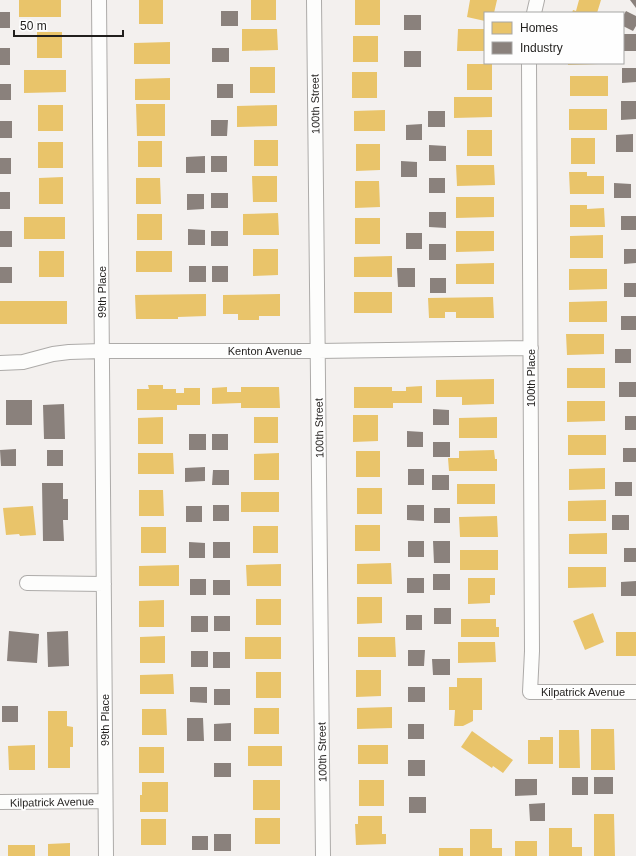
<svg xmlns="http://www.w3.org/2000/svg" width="636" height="856" viewBox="0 0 636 856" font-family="Helvetica,sans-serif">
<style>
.homes{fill:#e9c46a}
.industry{fill:#8a817c}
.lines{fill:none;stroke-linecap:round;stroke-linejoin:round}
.street-casing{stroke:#adaba9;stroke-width:16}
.street{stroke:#fdfdfc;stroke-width:14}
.labels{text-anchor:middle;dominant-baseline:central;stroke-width:4;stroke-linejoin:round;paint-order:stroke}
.street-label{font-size:11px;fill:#211f1d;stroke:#fefefe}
</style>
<rect width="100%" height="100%" fill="#f3f0ee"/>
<path class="homes" d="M19 0H61V17H19Z
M139 0H163V24H139Z
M251 0H276V20H251Z
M355 0H380V25H355Z
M470 0H497L494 13H485V21L467 17Z
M579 0H601L597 13H572L573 10 576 11Z
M242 29H277L278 50 242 51Z
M458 29H485V51H457Z
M37 32H62V58H37Z
M353 36H378V62H353Z
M170 42V64H134V43Z
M568 63H598V64L568 65Z
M467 64H492V90H467Z
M250 67H275V93H250Z
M24 70H66V92L24 93Z
M352 72H377V98H352Z
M570 76H608V96H570Z
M170 78V100H135V79Z
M454 97H492V117L454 118Z
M136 104H165V136H137Z
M38 105H63V131H38Z
M277 105V126L237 127V106Z
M569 109H607V130H569Z
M385 110V131H354V111Z
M467 130H492V156H467Z
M571 138H595V164H571Z
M254 140H278V166H254Z
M138 141H162V167H138Z
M38 142H63V168H38Z
M356 144H380V170L356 171Z
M456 165H494L495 185 457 186Z
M569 172H587V176H604V194H570Z
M252 176H277V202H253Z
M63 177V204H39V178Z
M136 178H160L161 204H136Z
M355 181H379L380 207 355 208Z
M456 197H494V217L456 218Z
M570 205H587V209L604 208 605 227H570Z
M278 213 279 235H243V214Z
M137 214H162V240H137Z
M24 217H65V239H24Z
M355 218H380V244H355Z
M456 231H494V251L456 252Z
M603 235V258H570V236Z
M253 249H278V275L253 276Z
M39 251H64V277H39Z
M136 251H172V272H136Z
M392 256V277H354V257Z
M494 263V284H456V264Z
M569 269H607V289L569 290Z
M354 292H392V313H354Z
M206 294V316L178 317V319H136L135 295Z
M280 294V316H259V320H238V314H223V295Z
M493 297 494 318H456V312H445V318H429L428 298Z
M0 301H67V324H0Z
M607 301V322H569V302Z
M566 334H604V354L567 355Z
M567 368H605V388H567Z
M494 379V404L462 405V397H436V380Z
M148 385H163V389H176V393H184V388H200V405H177V410H137V389H149Z
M422 386V403H393V408H354V387H392V391H406V387Z
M227 387V392H241V387H279L280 408H241V403L212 404V388Z
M567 401H605V421L567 422Z
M353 415H378V441L353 442Z
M163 417V444H138V418Z
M254 417H278V443H254Z
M497 417V438H459V418Z
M568 435H606V455H568Z
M494 450 495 459H497V471H449L448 458H459V451Z
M356 451H380V477H356Z
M138 453H173L174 474H138Z
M279 453V480H254V454Z
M605 468V489L569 490V469Z
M457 484H495V504H457Z
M357 488H382V514H357Z
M139 490H163L164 516H139Z
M241 492H279V512H241Z
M606 500V521H568V501Z
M33 506 36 535 20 536 19 534 6 535 3 508Z
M497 516 498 537H460L459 517Z
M355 525H380V551H355Z
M253 526H278V553H253Z
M141 527H166V553H141Z
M607 533V554H569V534Z
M460 550H498V570H460Z
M391 563 392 584H357V564Z
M281 564V586H247L246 565Z
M179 565V586H139V566Z
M568 567H606V587L568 588Z
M468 578H495V595H490V603L468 604Z
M357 597H382V623L357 624Z
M256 599H281V625H256Z
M164 600V627H139V601Z
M593 613 604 642 585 650 573 621Z
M461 619H496V627H499V637H461Z
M616 632H636V656H616Z
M165 636V663H140V637Z
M245 637H281V659H245Z
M358 637H395L396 657H358Z
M458 642H495L496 662 458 663Z
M356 670H381V696L356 697Z
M256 672H281V698H256Z
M173 674 174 694H140V675Z
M457 678H482V710H473V721L463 726H454L455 710H449V687H457Z
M392 707V728L357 729V708Z
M254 708H279V734H254Z
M142 709H166L167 735H142Z
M48 711H67V726L73 727V747H70V768H48Z
M591 729H614L615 770H591Z
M559 730H579L580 768H559Z
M472 731 513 760 503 773 493 766 492 768 461 747Z
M540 737H553V764H528V740H540Z
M35 745V770H9L8 746Z
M358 745H388V764H358Z
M248 746H282V766H248Z
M139 747H164V773H139Z
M253 780H280V810H253Z
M359 780H384V806H359Z
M142 782H168V812H140V795H142Z
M594 814H614L615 856H594Z
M358 816H382V834H386V844L356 845 355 824H358Z
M255 818H280V844H255Z
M141 819H166V845H141Z
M549 828H572V847H582V856H549Z
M470 829H492V848H502V856H470Z
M515 841H537V856H515Z
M70 843V856H48V844Z
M8 845H35V856H8Z
M439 848H463V856H439Z"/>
<path class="industry" d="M630 0H636V8Z
M221 11H238V26H221Z
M626 11 636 16V26L633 31 623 26V16Z
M0 12H10V28H0Z
M404 15H421V30H404Z
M623 34H636V51H623Z
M0 48H10V65H0Z
M212 48H229V62H212Z
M404 51H421V67H404Z
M622 68H636V82L622 83Z
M0 84H11V100H0Z
M217 84H233V98H217Z
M621 101H636V119L621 120Z
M428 111H445V127H428Z
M211 120H228L227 136H211Z
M0 121H12V138H0Z
M422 124V140H406V125Z
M633 134V152H616V135Z
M429 145 446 146V161H429Z
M205 156V173H186V157Z
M211 156H227V172H211Z
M0 158H11V174H0Z
M401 161 417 162V177H401Z
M429 178H445V193H429Z
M614 183 631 184V198H614Z
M0 192H10V209H0Z
M211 193H228V208H211Z
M187 194H204V209L187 210Z
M429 212H446V228L429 227Z
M621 216H636V230H621Z
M188 229 205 230V245H188Z
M0 231H12V247H0Z
M211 231H228V246H211Z
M406 233H422V249H406Z
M429 244H446V260H429Z
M624 249H636V263L624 264Z
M189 266H206V282H189Z
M212 266H228V282H212Z
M0 267H12V283H0Z
M397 268H415V287H398Z
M430 278H446V293H430Z
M624 283H636V297H624Z
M621 316H636V330H621Z
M615 349H631V363H615Z
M619 382H636V397H619Z
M6 400H32V425H6Z
M64 404 65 439H44L43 405Z
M433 409 449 410V425H433Z
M625 416H636V430H625Z
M407 431 423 432V447H407Z
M189 434H206V450H189Z
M212 434H228V450H212Z
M433 442H450V457H433Z
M623 448H636V462H623Z
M16 449V466H1L0 450Z
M47 450H63V466H47Z
M205 467V481L185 482V468Z
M408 469H424V485H408Z
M213 470H229V485H212Z
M432 475H449V490H432Z
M615 482H632V496H615Z
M42 483H63V499H68V520H63L64 541H43Z
M213 505H229V521H213Z
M407 505H424V521L407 520Z
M186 506H202V522H186Z
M434 508H450V523H434Z
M612 515H629V530H612Z
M408 541H424V557H408Z
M433 541H450V563H434Z
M189 542 205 543V558H189Z
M213 542H230V558H213Z
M624 548H636V562H624Z
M433 574H450V590H433Z
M407 578H424V593H407Z
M190 579H206V595H190Z
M213 580H230V595H213Z
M636 581V596H621V582Z
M434 608H451V624H434Z
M406 615H422V630H406Z
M191 616H208V632H191Z
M214 616H230V631H214Z
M9 631 39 634 37 663 7 661Z
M68 631 69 666 48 667 47 632Z
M408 650H425L424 666H408Z
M191 651H208V667H191Z
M213 652H230V668H213Z
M432 659H450V675H433Z
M190 687H207V703L190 702Z
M408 687H425V702H408Z
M214 689H230V705H214Z
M2 706H18V722H2Z
M187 718H203L204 741H187Z
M231 723V741H214V724Z
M408 724H424V739H408Z
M408 760H425V776H408Z
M214 763H231V777H214Z
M572 777H588V795H572Z
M594 777H613V794H594Z
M515 779H537V795L515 796Z
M409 797H426V813H409Z
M545 803V821H530L529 804Z
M214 834H231V851H214Z
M192 836H208V850H192Z"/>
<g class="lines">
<g class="street-casing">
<path id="street" d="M99 0 106 856
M314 0 323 856
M534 13 537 0
M529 63 532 651 530 692H636
M0 363 23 362 53 354 69 352 102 351H318L531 348
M27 583 104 584
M0 802 105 801"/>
</g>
<use href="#street" class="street"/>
</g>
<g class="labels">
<g class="street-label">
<text transform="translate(315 104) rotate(-91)">100th Street</text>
<text transform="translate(102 292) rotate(-90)">99th Place</text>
<text x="265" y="351">Kenton Avenue</text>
<text transform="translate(531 378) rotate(-90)">100th Place</text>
<text transform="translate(319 428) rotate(-91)">100th Street</text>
<text x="583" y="692">Kilpatrick Avenue</text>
<text transform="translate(105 720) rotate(-90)">99th Place</text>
<text transform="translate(322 752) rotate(-91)">100th Street</text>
<text transform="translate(52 802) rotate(-1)">Kilpatrick Avenue</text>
</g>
</g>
<rect x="484" y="12" width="140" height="52" fill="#fefefe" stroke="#a6a5a4"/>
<rect x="492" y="22" width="20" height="12" fill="#e9c46a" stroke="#a6a5a4"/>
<text x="520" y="32" font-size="12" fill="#211f1d">Homes</text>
<rect x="492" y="42" width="20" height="12" fill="#8a817c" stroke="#a6a5a4"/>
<text x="520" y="52" font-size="12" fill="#211f1d">Industry</text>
<path d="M14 30v6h109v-6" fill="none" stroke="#211f1d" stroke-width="2"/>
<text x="20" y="30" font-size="12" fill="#211f1d" stroke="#fefefe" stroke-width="3" paint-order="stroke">50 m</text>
</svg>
